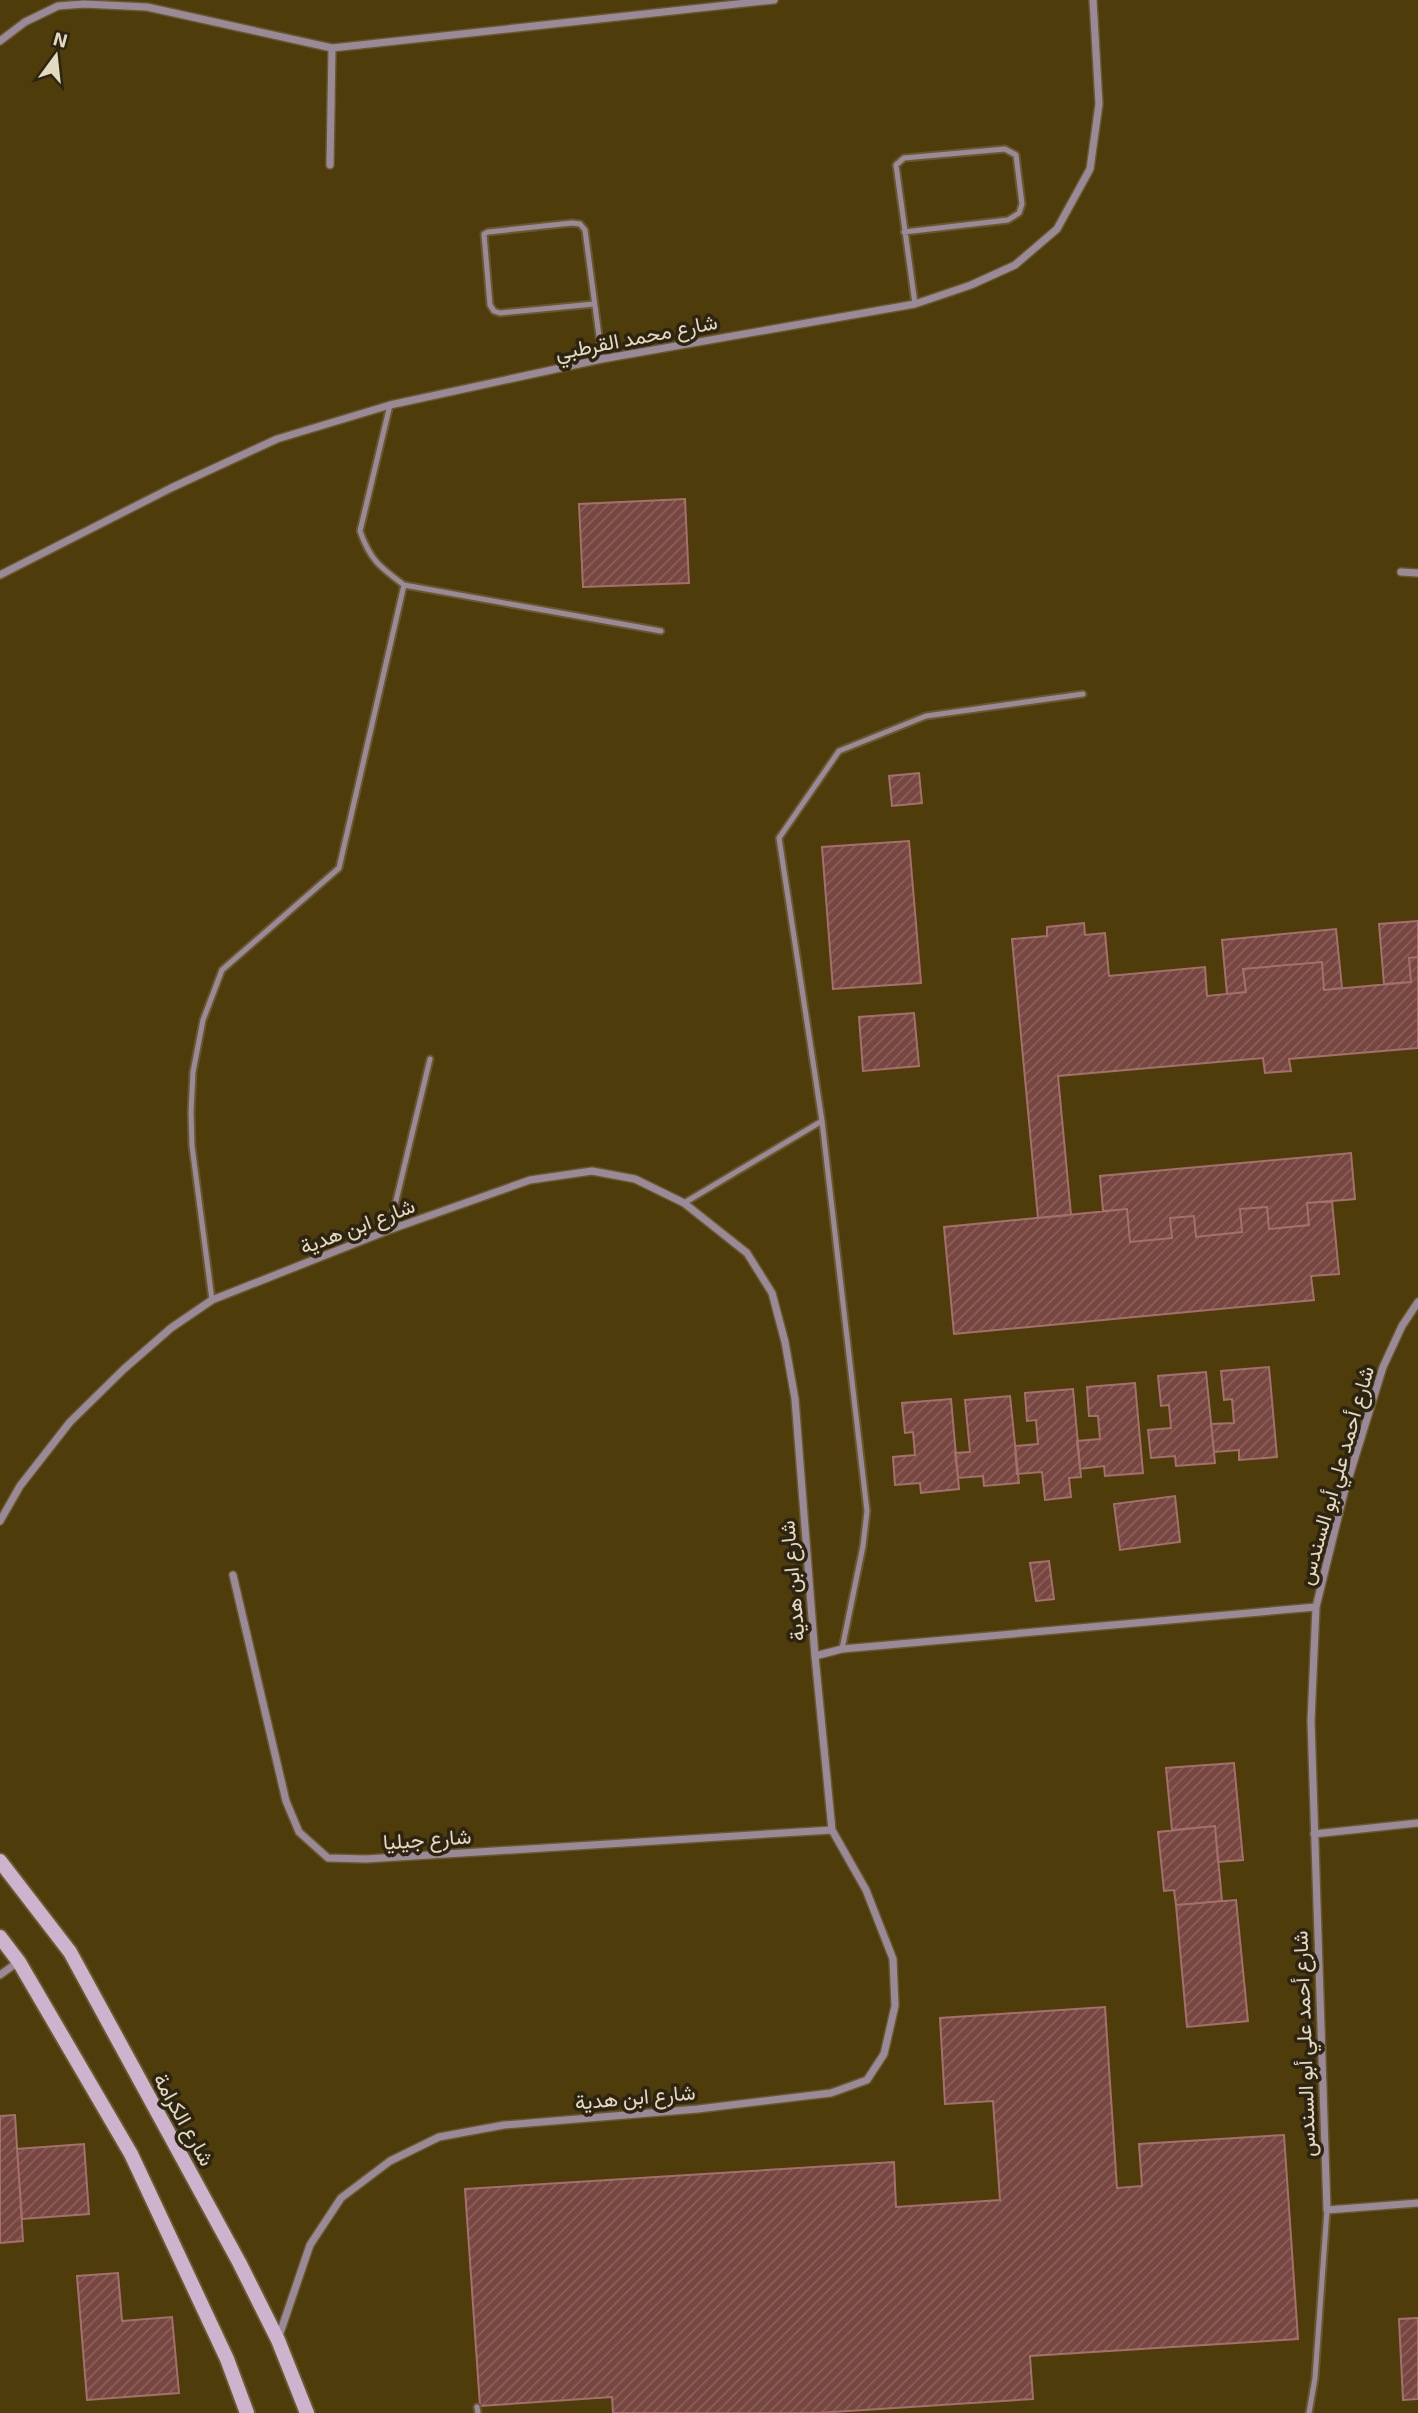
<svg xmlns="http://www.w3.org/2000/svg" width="1418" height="2413" viewBox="0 0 1418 2413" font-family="'Exo 2',Vazirmatn,sans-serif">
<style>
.building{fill:url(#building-hatch);stroke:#a5706b;stroke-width:2}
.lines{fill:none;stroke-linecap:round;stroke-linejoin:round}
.lane-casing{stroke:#69582c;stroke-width:9}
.street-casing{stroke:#69582c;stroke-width:10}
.secondary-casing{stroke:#69582c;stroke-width:18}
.lane{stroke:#9a8999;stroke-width:5}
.street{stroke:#9a8999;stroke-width:7}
.secondary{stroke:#cdb3cd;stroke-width:14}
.labels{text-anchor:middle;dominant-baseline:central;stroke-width:7;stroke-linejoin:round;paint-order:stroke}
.street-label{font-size:21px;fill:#e4d9c1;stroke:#2d2411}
</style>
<defs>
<pattern id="building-hatch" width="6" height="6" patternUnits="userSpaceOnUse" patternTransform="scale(1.75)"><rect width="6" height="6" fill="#774641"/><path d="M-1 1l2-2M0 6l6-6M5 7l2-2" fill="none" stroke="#8a605b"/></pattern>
</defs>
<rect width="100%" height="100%" fill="#4e3c0b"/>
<path class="building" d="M685 499 689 583 583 587 579 504Z
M919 773 922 803 892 806 889 776Z
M909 841 921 983 833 989 822 847Z
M1418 921V957L1409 958 1411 982 1384 984 1379 924Z
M1084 923 1085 935 1105 933 1109 976 1205 967 1207 996 1246 992 1243 969 1322 962 1324 990 1411 982 1409 958 1418 957V1048L1289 1059 1291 1071 1265 1073 1263 1058 1058 1076 1071 1215 1038 1218 1012 939 1047 936V927Z
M1336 929 1342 988 1324 990 1322 962 1243 969 1246 992 1227 994 1222 940Z
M914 1013 919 1066 863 1071 859 1017Z
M1351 1153 1355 1199 1307 1203 1309 1225 1269 1229 1267 1207 1240 1209 1242 1232 1196 1237 1194 1216 1170 1218 1172 1238 1130 1242 1127 1209 1103 1211 1100 1176Z
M1332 1201 1339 1274 1311 1276 1314 1300 954 1334 944 1227 1127 1209 1130 1242 1172 1238 1170 1218 1194 1216 1196 1237 1242 1232 1240 1209 1267 1207 1269 1229 1309 1225 1307 1203Z
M1269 1367 1277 1457 1239 1460V1450L1214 1452 1211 1424 1234 1423 1232 1399 1224 1400 1221 1371Z
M1206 1372 1215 1463 1176 1466 1175 1456 1151 1458 1148 1430 1171 1428 1169 1405 1161 1406 1158 1376Z
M1135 1383 1143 1473 1105 1476 1104 1466 1080 1469 1077 1441 1100 1439 1098 1416H1089L1087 1387Z
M1073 1389 1081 1477 1069 1478 1071 1497 1045 1500 1042 1472 1017 1474 1015 1446 1038 1444 1036 1420 1027 1421 1025 1393Z
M1010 1396 1019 1483 984 1486 983 1476 958 1478 955 1453 970 1452 965 1400Z
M951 1399 959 1489 921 1493 920 1483 895 1485 893 1457 915 1455 913 1432 905 1433 902 1403Z
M1175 1496 1180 1542 1120 1550 1114 1504Z
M1049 1561 1054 1599 1036 1601 1030 1563Z
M1234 1763 1243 1860 1218 1862 1215 1826 1172 1830 1166 1768Z
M1215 1826 1222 1901 1176 1905 1174 1890 1164 1891 1158 1832Z
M1236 1900 1248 2021 1187 2027 1176 1905Z
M1105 2007 1117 2188 1142 2186 1139 2144 1284 2135 1298 2339 1030 2356 1033 2399 818 2413H613L612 2397 480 2406 465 2189 894 2162 896 2207 1000 2200 993 2101 945 2104 940 2018Z
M15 2115 23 2241 0 2243V2116Z
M84 2144 89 2214 22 2219 17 2149Z
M118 2273 122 2321 172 2317 179 2393 87 2400 77 2276Z
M1418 2318V2399L1403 2400 1399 2319Z"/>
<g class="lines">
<g class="lane-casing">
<path id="lane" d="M904 232 1008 220 1019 213 1022 204 1016 155 1005 149 904 158 896 165 915 304
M594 304 500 313 494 311 490 305 484 234 488 232 572 223 580 224 585 230 602 359
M390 405 360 531C370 560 380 567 404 585L661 631
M684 1203 822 1121
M389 1230 430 1059
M212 1300 192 1146 191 1112 193 1072 203 1020 222 970 339 868 404 585
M842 1649 863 1546 867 1511 822 1121 779 838 839 751 926 716 1083 694
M477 2407 478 2413
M1309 2413 1315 2378 1327 2210"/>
</g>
<g class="street-casing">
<path id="street" d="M0 41 25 22 58 6 84 4 147 7 332 48 774 0
M330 165 332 48
M1401 572 1418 573
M0 575 171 488 277 439 390 405 602 359 915 304 971 285 1015 265 1057 229 1090 169 1099 104 1093 0
M1418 1302 1402 1326 1383 1367 1344 1493 1316 1607 1311 1721 1327 2210 1418 2203
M0 1521 20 1486 70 1422 124 1369 171 1328 212 1300 389 1230 530 1180 592 1171 635 1179 684 1203 747 1253 772 1293 785 1342 795 1399 815 1656 832 1830 866 1890 893 1959 895 2006 884 2054 867 2080 831 2093 698 2109 504 2125 439 2137 390 2161 341 2198 310 2245 278 2339
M233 1575 286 1801 299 1832 328 1858 366 1859 832 1830
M815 1656 842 1649 1316 1607
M1314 1834 1418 1823
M0 1975 18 1962"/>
</g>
<g class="secondary-casing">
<path id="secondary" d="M0 1861 70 1952 239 2262 278 2340 307 2413
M0 1937 19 1962 131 2154 227 2359 247 2413"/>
</g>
<use href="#lane" class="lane"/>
<use href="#street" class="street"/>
<use href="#secondary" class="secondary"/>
</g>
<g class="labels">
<g class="street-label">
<text transform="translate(636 336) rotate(-11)">شارع محمد القرطبي</text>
<text transform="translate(357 1225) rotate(-21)">شارع ابن هدية</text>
<text transform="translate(1335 1475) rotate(-74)">شارع أحمد علي أبو السندس</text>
<text transform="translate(791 1581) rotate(-95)">شارع ابن هدية</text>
<text transform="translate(427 1838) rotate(-4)">شارع جيليا</text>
<text transform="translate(1303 2044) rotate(-92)">شارع أحمد علي أبو السندس</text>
<text transform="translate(635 2096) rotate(-5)">شارع ابن هدية</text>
<text transform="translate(185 2119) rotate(61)">شارع الكرامة</text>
</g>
</g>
<g transform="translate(56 56) rotate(15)" stroke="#2d2411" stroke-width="5" paint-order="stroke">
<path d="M0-5L12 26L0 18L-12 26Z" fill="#e4d9c1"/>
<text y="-10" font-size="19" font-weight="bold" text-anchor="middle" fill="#e4d9c1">N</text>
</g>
</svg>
